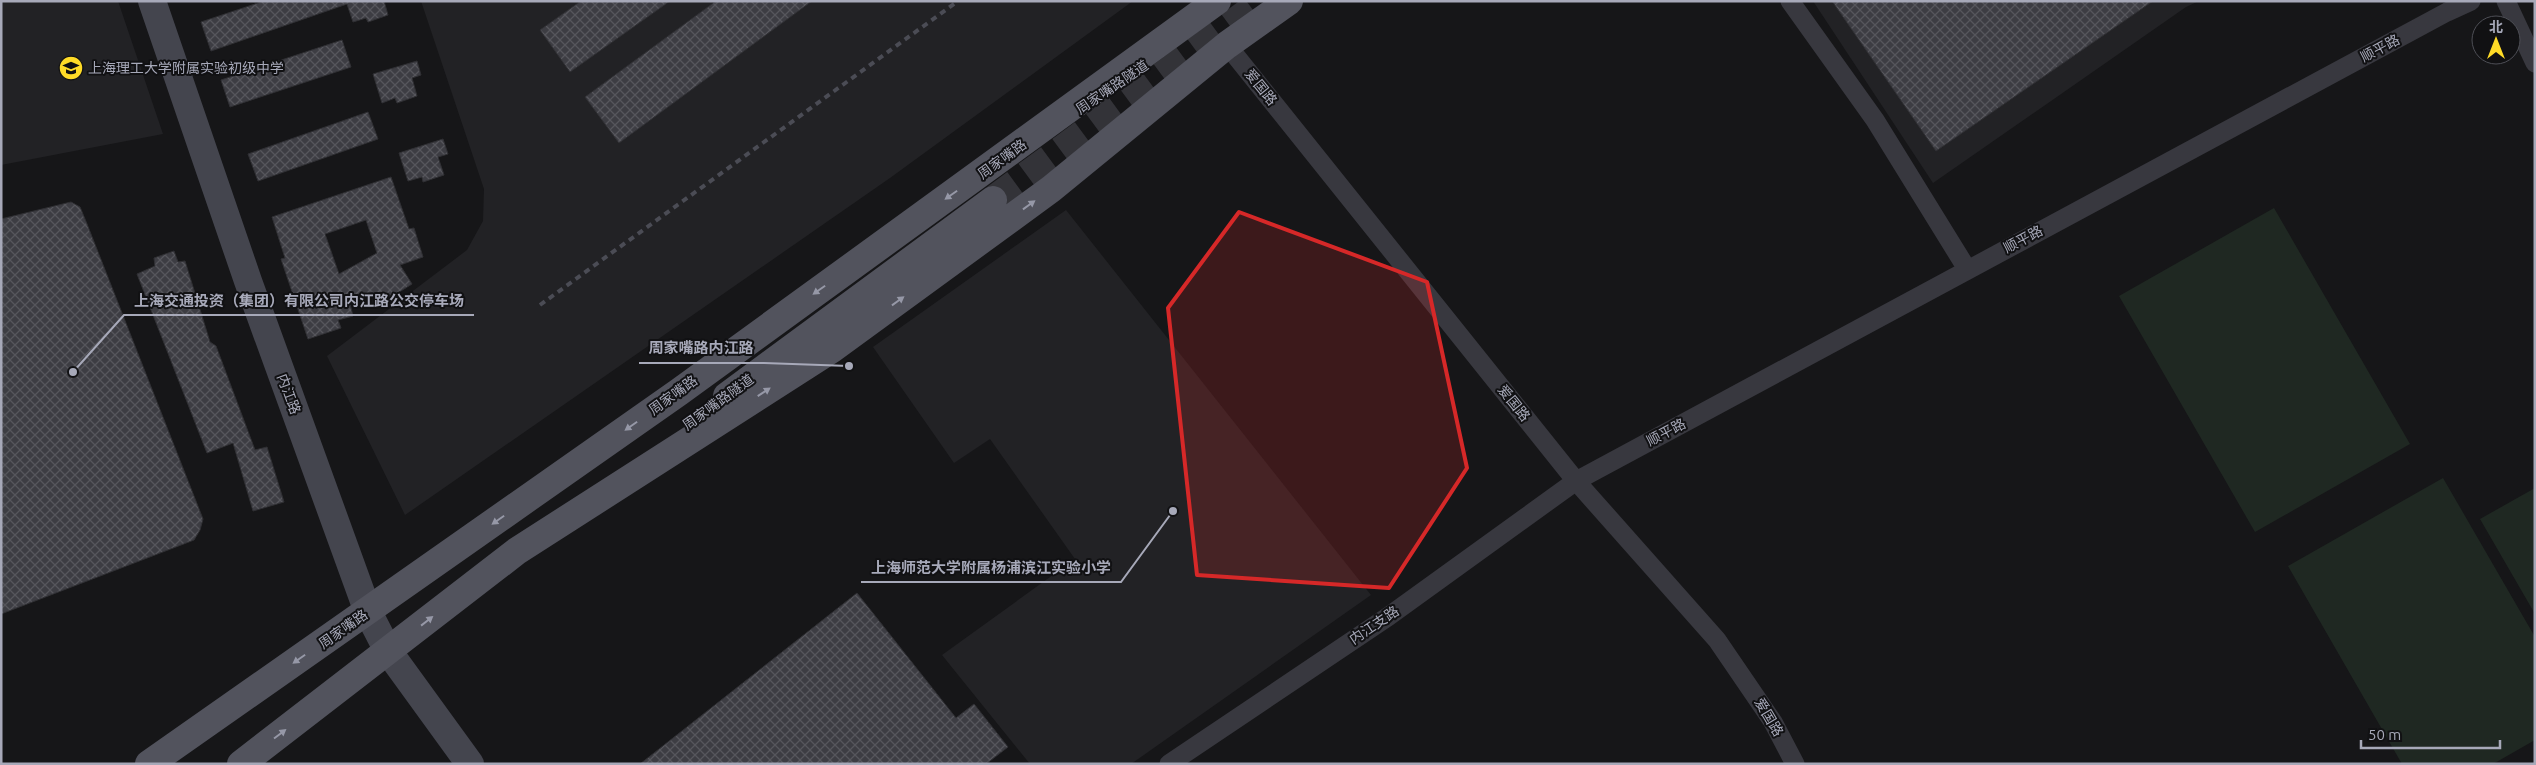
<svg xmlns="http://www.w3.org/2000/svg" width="2536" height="765" viewBox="0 0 2536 765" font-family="Ubuntu,'Noto Sans SC',sans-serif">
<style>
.built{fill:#222225}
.garden{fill:#1f2822}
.building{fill:url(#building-cross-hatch);stroke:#303034;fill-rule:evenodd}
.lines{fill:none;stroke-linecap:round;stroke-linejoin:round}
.primary-tunnel{stroke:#333338;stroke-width:28;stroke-dasharray:28 14;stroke-linecap:butt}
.street{stroke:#38383f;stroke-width:19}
.secondary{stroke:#44454e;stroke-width:28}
.primary{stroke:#52535d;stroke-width:28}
.rail{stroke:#4b4c55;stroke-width:4;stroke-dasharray:6 5;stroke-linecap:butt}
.oneway{fill:#9698a7}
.marked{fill:#d62828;fill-opacity:0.2;stroke:#d62828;stroke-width:4;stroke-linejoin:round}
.labels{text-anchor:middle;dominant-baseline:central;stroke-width:4;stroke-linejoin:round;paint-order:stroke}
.street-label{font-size:14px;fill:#a7a9b9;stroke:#111113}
.poi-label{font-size:14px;fill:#a7a9b9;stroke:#111113;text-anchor:start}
.leader{fill:none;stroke:#a7a9b9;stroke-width:2}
.callout-dot{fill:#a7a9b9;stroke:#111113;stroke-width:2}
.callout-label{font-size:15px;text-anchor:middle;font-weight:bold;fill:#a7a9b9;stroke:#111113;stroke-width:4;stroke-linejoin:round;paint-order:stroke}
</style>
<defs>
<pattern id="building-cross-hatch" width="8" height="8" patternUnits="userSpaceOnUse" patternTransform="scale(1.25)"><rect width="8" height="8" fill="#3d3d43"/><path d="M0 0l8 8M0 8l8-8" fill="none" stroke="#56565c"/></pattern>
</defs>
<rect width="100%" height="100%" fill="#161618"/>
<path class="built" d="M1 1H118L163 134 1 165Z
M421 1H1133L890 178 405 515 327 356 467 250 483 221 484 189Z
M1813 1H2199L2186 7 1933 183Z
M1066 210 1371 595 1131 764H1030L942 655 1075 559 990 439 954 463 873 347Z"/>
<path class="garden" d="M2274 208 2410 444 2255 532 2119 296Z
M2443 478 2535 637V740L2493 764H2402L2288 566Z
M2535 488V614L2480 519Z"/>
<path class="building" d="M264 1H384L388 15 368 22 366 18 353 22 347 4 211 51 201 22Z
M581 1H670L570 72 540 30Z
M716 1H812L619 143 585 97Z
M1832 1H2153L1936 151Z
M342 40 351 67 230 107 221 80Z
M417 61 421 75 412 78 417 96 397 103 395 98 382 103 373 74Z
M368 112 378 139 258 181 248 154Z
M443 139 448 154 438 157 444 175 423 182 422 177 408 181 399 153Z
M391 177 409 229 414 228 423 257 400 265 412 284 380 304 372 292 350 304 353 316 338 320 341 328 308 339 281 259 285 258 272 217ZM366 220 377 253 339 274 325 234Z
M71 202 80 207 87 224 203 519 200 530 194 540 1 614V219Z
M174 251 178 262 185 261 210 342 216 346 255 450 267 447 284 502 253 511 233 443 207 453 137 274 155 266 154 258Z
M857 593 956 718 974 704 1008 747 986 764H640Z"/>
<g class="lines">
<path class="primary-tunnel" d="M993 200 1263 1"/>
<path class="street" d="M1790 1 1875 120 1967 269
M2506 1 2535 63
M1227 45 1576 481 1717 640 1773 722 1795 764
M1169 764 1389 616 1576 481 2447 12 2471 1"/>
<path class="secondary" d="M152 1 248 281 368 612 388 651 470 764"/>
<path class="primary" d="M727 396 993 200
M149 764 679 392 1217 1
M241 764 517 551 832 349 1051 189 1227 45 1289 1"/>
<path class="rail" d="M540 305 958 1"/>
</g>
<defs><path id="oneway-solid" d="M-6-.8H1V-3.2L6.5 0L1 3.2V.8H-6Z" transform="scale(1.25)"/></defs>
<g class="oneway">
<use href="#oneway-solid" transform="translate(951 195) rotate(145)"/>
<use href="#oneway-solid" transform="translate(1029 205) rotate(-36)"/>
<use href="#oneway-solid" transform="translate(819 290) rotate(145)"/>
<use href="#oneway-solid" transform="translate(898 301) rotate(-36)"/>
<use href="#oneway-solid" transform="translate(764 392) rotate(-33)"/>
<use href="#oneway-solid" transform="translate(631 426) rotate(145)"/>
<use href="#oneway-solid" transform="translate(498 520) rotate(145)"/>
<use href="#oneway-solid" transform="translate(427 621) rotate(-38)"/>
<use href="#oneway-solid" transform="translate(299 659) rotate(145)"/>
<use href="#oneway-solid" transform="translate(280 734) rotate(-37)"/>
</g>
<path class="marked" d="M1239 212 1427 282 1467 468 1389 588 1197 575 1168 308Z"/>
<defs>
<g id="school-disc" transform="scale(1.25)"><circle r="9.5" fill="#ffdb27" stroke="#111113"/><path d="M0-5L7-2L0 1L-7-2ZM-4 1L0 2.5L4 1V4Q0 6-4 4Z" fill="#111"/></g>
</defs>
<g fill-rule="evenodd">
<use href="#school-disc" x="71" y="68"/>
</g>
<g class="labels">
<g class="street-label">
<text transform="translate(2380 48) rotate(-28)">顺平路</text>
<text transform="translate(1112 87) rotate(-34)">周家嘴路隧道</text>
<text transform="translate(1261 87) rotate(51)">爱国路</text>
<text transform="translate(1002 159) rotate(-36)">周家嘴路</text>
<text transform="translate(2023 239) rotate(-28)">顺平路</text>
<text transform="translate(289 394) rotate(70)">内江路</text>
<text transform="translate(673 395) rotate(-36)">周家嘴路</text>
<text transform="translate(718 402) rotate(-36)">周家嘴路隧道</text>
<text transform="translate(1514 403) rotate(51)">爱国路</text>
<text transform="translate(1666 432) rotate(-28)">顺平路</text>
<text transform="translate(1374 625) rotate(-34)">内江支路</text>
<text transform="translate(343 629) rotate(-35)">周家嘴路</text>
<text transform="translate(1769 717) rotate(59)">爱国路</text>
</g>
<g class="poi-label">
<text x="88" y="68">上海理工大学附属实验初级中学</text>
</g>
</g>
<path class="leader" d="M73 372L124 315H474M849 366L764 363H639M1173 511L1121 582H861"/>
<g class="callout-dot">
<circle cx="73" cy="372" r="5"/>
<circle cx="849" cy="366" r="5"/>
<circle cx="1173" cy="511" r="5"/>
</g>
<g class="callout-label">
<text x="299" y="306">上海交通投资（集团）有限公司内江路公交停车场</text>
<text x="701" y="353">周家嘴路内江路</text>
<text x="991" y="573">上海师范大学附属杨浦滨江实验小学</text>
</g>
<rect width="2536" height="765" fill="none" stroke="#a7a9b9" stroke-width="5"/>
<g transform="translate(2496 40)"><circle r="24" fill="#111113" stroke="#4d4e55"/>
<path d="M0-4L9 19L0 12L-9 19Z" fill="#ffdb27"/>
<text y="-8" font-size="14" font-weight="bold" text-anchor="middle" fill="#a7a9b9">北</text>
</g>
<path d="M2361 740v8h139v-8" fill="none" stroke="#a7a9b9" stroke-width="2.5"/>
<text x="2368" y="740" font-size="15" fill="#a7a9b9" stroke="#111113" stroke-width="4" paint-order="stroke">50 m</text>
</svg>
